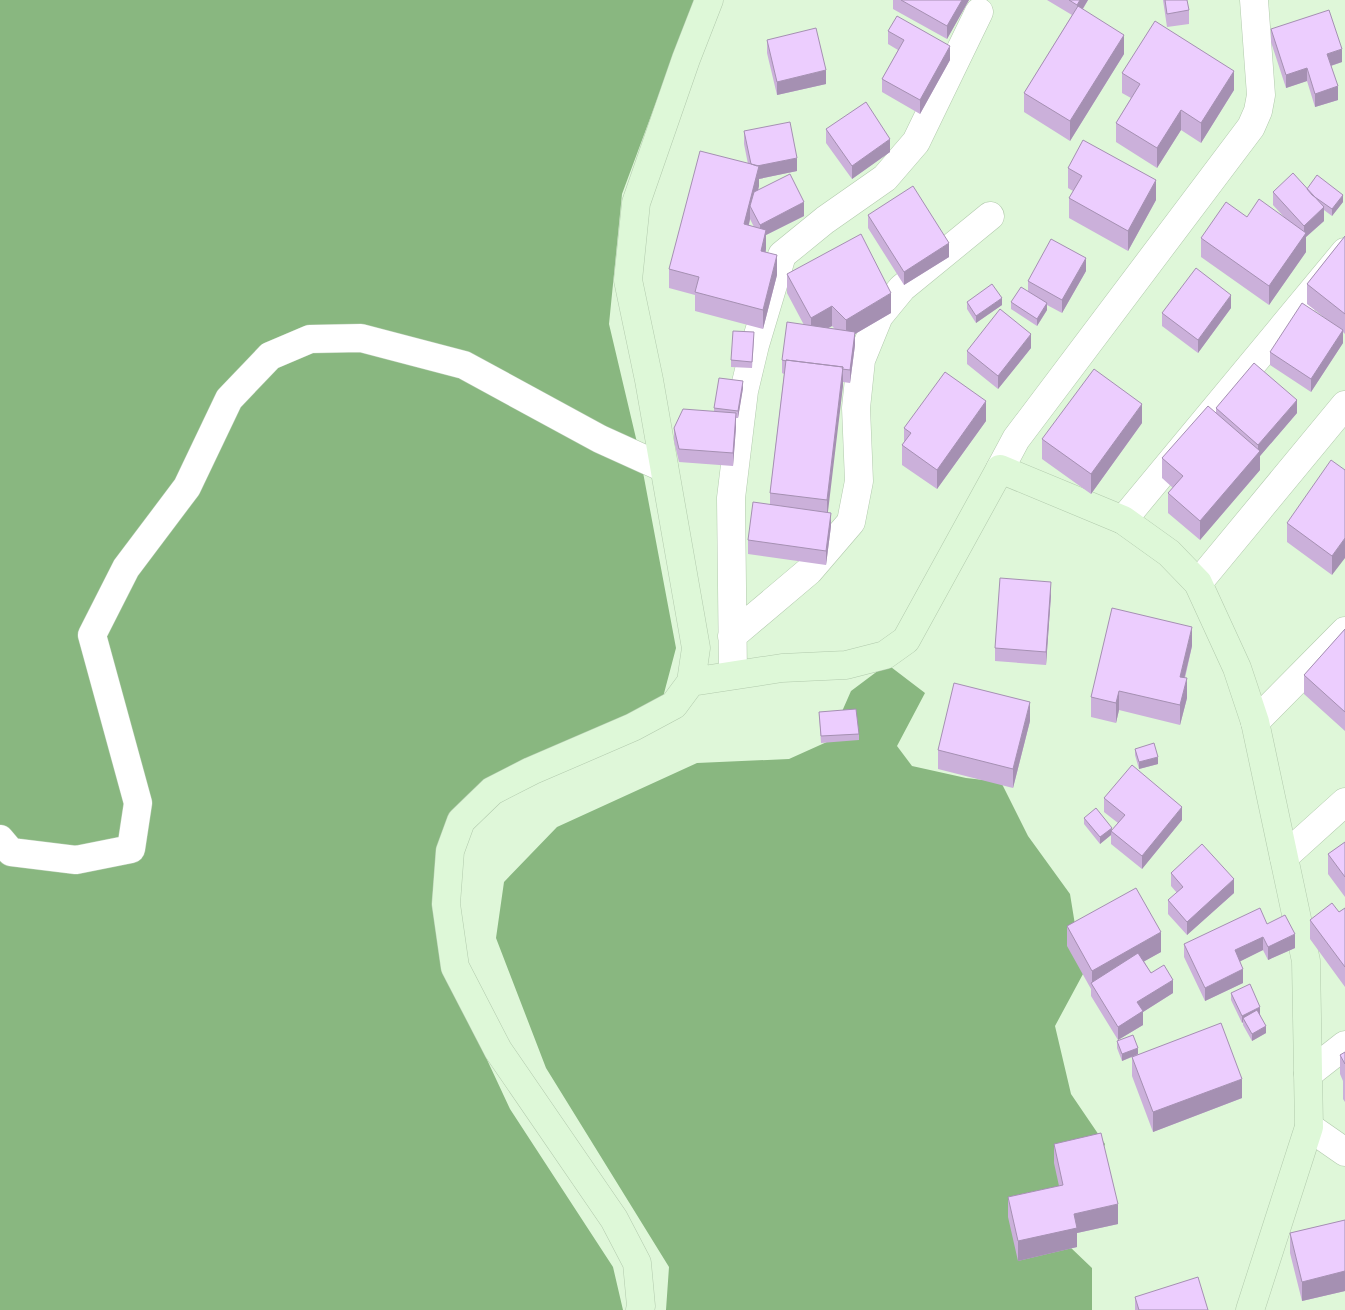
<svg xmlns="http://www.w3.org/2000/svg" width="1345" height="1310" viewBox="0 0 1345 1310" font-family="Literata,serif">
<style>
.forest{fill:#89b780}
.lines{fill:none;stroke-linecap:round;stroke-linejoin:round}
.street-casing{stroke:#b2caad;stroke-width:29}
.secondary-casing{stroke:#b2caad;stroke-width:29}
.street{stroke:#fff;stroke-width:28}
.secondary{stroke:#def8d8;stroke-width:28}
.wall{fill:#cbb0da;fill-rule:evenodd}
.shaded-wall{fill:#a590b2}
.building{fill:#eccdfe;stroke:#a590b2}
</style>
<rect width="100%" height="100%" fill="#dff7d9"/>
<path class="forest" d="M0 0H694L622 194 609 324 639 451 676 648 658 716 468 820 452 846 462 1006 510 1109 613 1267 623 1310H0Z
M887 664 925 693 897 746 912 766 966 778 1001 782 1028 836 1070 894 1083 974 1055 1026 1071 1094 1105 1144 1069 1246 1092 1268V1310H666L669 1267 546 1068 496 938 504 882 557 827 697 763 789 759 829 741 851 691Z"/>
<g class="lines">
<g class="street-casing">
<path id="street" d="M1000 469 1016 439 1251 127 1258 111 1261 95 1254 0
M1123 520 1345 252
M1198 583 1345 405
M732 636 809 571 851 522 859 481 856 408 861 360 879 316 902 288 990 216
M733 675 731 498 744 391 755 345 782 255 825 220 885 178 916 142 979 12
M1255 722 1345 631
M0 839 11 852 76 860 131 849 138 803 92 635 126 568 187 487 229 399 270 356 310 339 361 338 464 365 600 439 664 468
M1284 857 1345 802
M1308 1074 1345 1045
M1309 1127 1345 1152"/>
</g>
<g class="secondary-casing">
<path id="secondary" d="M691 682 782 668 846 665 885 655 906 640 1000 469 1123 520 1169 553 1198 583 1237 668 1255 722 1306 961 1309 1127 1250 1310
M640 1310 641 1306 637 1263 614 1219 498 1050 455 967 446 904 450 851 461 821 492 791 531 771 633 727 674 705 691 682 696 648 649 380 628 280 636 203 686 59 709 0"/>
</g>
<use href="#street" class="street"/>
<use href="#secondary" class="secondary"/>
</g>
<path class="wall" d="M893 0H969L947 39 893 9Z
M1047 0H1088L1083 9 1124 54 1070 141 1024 112V93L1072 15Z
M1163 0H1187L1189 10V24L1167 27Z
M1271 29 1342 62 1331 66 1338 100 1315 107 1307 81 1286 88 1271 42Z
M888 31 950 60 920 114 882 92V79L898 50 888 44Z
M767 40 826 84 777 95 767 53Z
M1122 73 1234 90 1201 143 1181 130 1157 168 1116 142V123L1131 98 1122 93Z
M826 129 890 152 852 179 826 143Z
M744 131 797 171 759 179V186L758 190 804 216 766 235V252L777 275 763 329 695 311V295L669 288V269L748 164 744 144ZM750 219 754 227 749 225Z
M1068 168 1156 200 1128 251 1069 218V198L1073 191 1068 188Z
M1307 189 1343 202 1332 216 1324 210V221L1306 237V252L1269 305 1201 257V238L1247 217H1284L1273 205V192Z
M868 215 949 257 904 285 868 228Z
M1345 236V334L1343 332V343L1311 392 1270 365V352L1325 318 1307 304V284Z
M1086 271 1062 313 1047 305V310L1037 326 1011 309V302L1028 291V281Z
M787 274 891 313 855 334V345L850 383 843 382 827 512 831 526 826 565 748 554V540L770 504V493L784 374 782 373V360L804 325 787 293ZM832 326 835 329 828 328Z
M967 302 1002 305 976 323 967 309Z
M1231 308 1198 353 1162 326V313Z
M754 339 752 368 731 367V360Z
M1031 348 998 389 967 364V351Z
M743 388 738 418H736V427L733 466 679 462 674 441V428L714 412V408Z
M1216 408 1297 413 1260 456V470L1200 540 1168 513V493L1173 488 1162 478V458L1216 412Z
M986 421 937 489 902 465V445L904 442V428Z
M1142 423 1091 494 1042 459V439Z
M1345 470 1332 575 1287 542V523Z
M1051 595 1046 665 995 661V648Z
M1345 629V731L1304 694V675Z
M1192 646 1185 678 1187 698 1180 725 1119 710 1116 723 1091 717V697Z
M819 712 859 734V740L821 743Z
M1030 721 1013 788 938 769V750Z
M1135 749 1158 764 1139 769 1135 755Z
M1104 798 1182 820 1142 869 1111 844V835L1100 844 1084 824V818L1112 830 1118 823 1104 812Z
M1345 842V897L1328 874V854Z
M1171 873 1234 893 1187 935 1168 914V900L1177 893 1171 886Z
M1345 908V987L1310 939V920L1339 912Z
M1267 924 1295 948 1268 960 1263 950 1240 961 1243 983 1205 1001 1184 957V944Z
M1067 926 1161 952 1144 961 1151 973 1173 993 1143 1012V1025L1118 1040 1091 996V989L1067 946Z
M1231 993 1260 1014 1266 1033 1252 1041 1243 1025V1022L1242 1023 1231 1000Z
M1117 1041 1138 1054 1242 1098 1153 1132 1132 1076V1057L1122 1061 1117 1048Z
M1345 1052V1102L1343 1099V1081L1340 1074V1055Z
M1054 1144 1118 1224 1077 1233V1247L1018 1261 1008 1217V1197L1059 1186 1054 1163Z
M1345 1220V1291L1302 1301 1290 1253V1233Z
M1135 1297 1208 1310H1135Z"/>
<path class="shaded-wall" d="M962 0H969L947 39V26Z
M1080 0H1088L1077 18V5Z
M1124 35V54L1070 141V121Z
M950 46V60L920 114V100Z
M1342 49V62L1327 67V54Z
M1307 68V81L1286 88V75Z
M826 70V84L777 95V82Z
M1234 71V90L1201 143V123Z
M1338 86V100L1315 107V94Z
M1181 110V130L1157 168V148Z
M890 139V152L852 179V166Z
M797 158V171L759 179V186L753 211 750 206V219L744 244V224L751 167Z
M1156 180V200L1128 251V231Z
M1343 195V202L1332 216V209Z
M804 202V216L766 235V249L761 270 760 225Z
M1324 207V221L1306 237V252L1269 305V286L1304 235V226Z
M949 243V257L904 285V272Z
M777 255V275L763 329V310Z
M1086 258V271L1062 313V300Z
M891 293V313L855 334V345L850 383V370L846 339V320Z
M1231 295V308L1198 353V340Z
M1002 298V305L976 323V316Z
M1047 303V310L1037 326V319Z
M832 306V326L811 337V318Z
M1343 330V343L1311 392V379Z
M1031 334V348L998 389V376Z
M843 367V386L827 520V500Z
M743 381V388L738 418V411Z
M1297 400V413L1260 456V470L1200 540V521L1258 453V445Z
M986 401V421L937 489V470Z
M1142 404V423L1091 494V474Z
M736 413V427L733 466V453Z
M831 513V526L826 565V551Z
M1345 538V558L1332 575V556Z
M1051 582V595L1046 665V652Z
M1192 627V646L1180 696V677Z
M1187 678V698L1180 725V705Z
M1119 691V710L1116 723V703Z
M1030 702V721L1013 788V769Z
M1158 757V764L1139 769V762Z
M1182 807V820L1142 869V856Z
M1112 828 1111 835 1100 844V837Z
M1234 879V893L1187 935V922Z
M1161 932V952L1095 989 1092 984V971Z
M1295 934V948L1268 960V947Z
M1263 937V950L1235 964V950Z
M1243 969V983L1205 1001V988Z
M1173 980V993L1143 1012V1025L1118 1040V1027L1137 1002Z
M1260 1007V1014L1245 1022 1243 1018V1022L1242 1023V1016Z
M1266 1026V1033L1252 1041V1034Z
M1138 1048V1054L1122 1061V1054Z
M1242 1079V1098L1153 1132V1112Z
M1118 1204V1224L1077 1233V1247L1018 1261V1241L1074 1214Z
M1345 1271V1291L1302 1301V1282Z"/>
<path class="building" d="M901 0H962L947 26Z
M1069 0H1080L1077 5Z
M1165 0H1187L1189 10 1167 14Z
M1078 6 1124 35 1070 121 1024 93Z
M1329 10 1342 49 1327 54 1338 86 1315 94 1307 68 1286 75 1271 29Z
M897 16 950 46 920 100 882 79 904 40 888 31Z
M1155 21 1234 71 1201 123 1181 110 1157 148 1116 123 1140 84 1122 73Z
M816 28 826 70 777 82 767 40Z
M866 102 890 139 852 166 826 129Z
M790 122 797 158 757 166 751 164 744 131Z
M1083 140 1156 180 1128 231 1069 198 1082 176 1068 168Z
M700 151 759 166 744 224 766 230 761 251 777 255 763 310 695 292 699 277 669 269Z
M1293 173 1324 207 1304 226 1273 192Z
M790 174 804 202 760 225 750 206 754 192Z
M1317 175 1343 195 1332 209 1312 195 1307 189Z
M913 186 949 243 904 272 868 215Z
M1259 199 1306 233 1269 286 1201 238 1226 202 1247 217Z
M861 234 891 293 846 320 832 306 811 318 787 274Z
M1345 236V314L1307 284Z
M1051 239 1086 258 1062 300 1028 281Z
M1196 268 1231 295 1198 340 1162 313Z
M992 284 1002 298 976 316 967 302Z
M1021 287 1047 303 1037 319 1011 302Z
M1302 303 1343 330 1311 379 1270 352Z
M1000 309 1031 334 998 376 967 351Z
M787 322 855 332 850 370 842 369 843 367 786 360V361L782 360Z
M733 331 754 332 752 362 731 360Z
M786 360 843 367 827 500 770 493Z
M1254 363 1297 400 1258 445 1216 408Z
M1094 369 1142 404 1091 474 1042 439Z
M945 372 986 401 937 470 902 445 911 433 904 428Z
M719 378 743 381 738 411 714 408Z
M1208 406 1260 451 1200 521 1168 493 1183 476 1162 458Z
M683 409 736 413 733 453 679 449 674 428Z
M1331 460 1345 470V538L1332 556 1287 523Z
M753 502 831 513 826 551 748 540Z
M1000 578 1051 582 1046 652 995 648Z
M1112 608 1192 627 1180 677 1187 678 1180 705 1119 691 1116 703 1091 697Z
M1345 629V712L1304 675Z
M954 683 1030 702 1013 769 938 750Z
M856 709 859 734 821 736 819 712Z
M1154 743 1158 757 1139 762 1135 749Z
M1132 765 1182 807 1142 856 1111 831 1125 815 1104 798Z
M1096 808 1112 828 1100 837 1084 818Z
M1345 842V877L1328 854Z
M1202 844 1234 879 1187 922 1168 900 1183 887 1171 873Z
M1136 888 1161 932 1092 971 1067 926Z
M1332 903 1339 912 1345 908V967L1310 920Z
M1260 908 1267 924 1285 915 1295 934 1268 947 1263 937 1235 950 1243 969 1205 988 1184 944Z
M1138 953 1151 973 1164 965 1173 980 1137 1002 1143 1011 1118 1027 1091 983Z
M1250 984 1260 1007 1242 1016 1231 993Z
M1257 1010 1266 1026 1252 1034 1243 1018Z
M1221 1023 1242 1079 1153 1112 1132 1057Z
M1133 1035 1138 1048 1122 1054 1117 1041Z
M1345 1052V1064L1340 1055Z
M1101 1133 1118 1204 1074 1214 1077 1228 1018 1241 1008 1197 1063 1185 1054 1144Z
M1345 1220V1271L1302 1282 1290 1233Z
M1198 1277 1208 1310H1139L1135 1297Z"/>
</svg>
